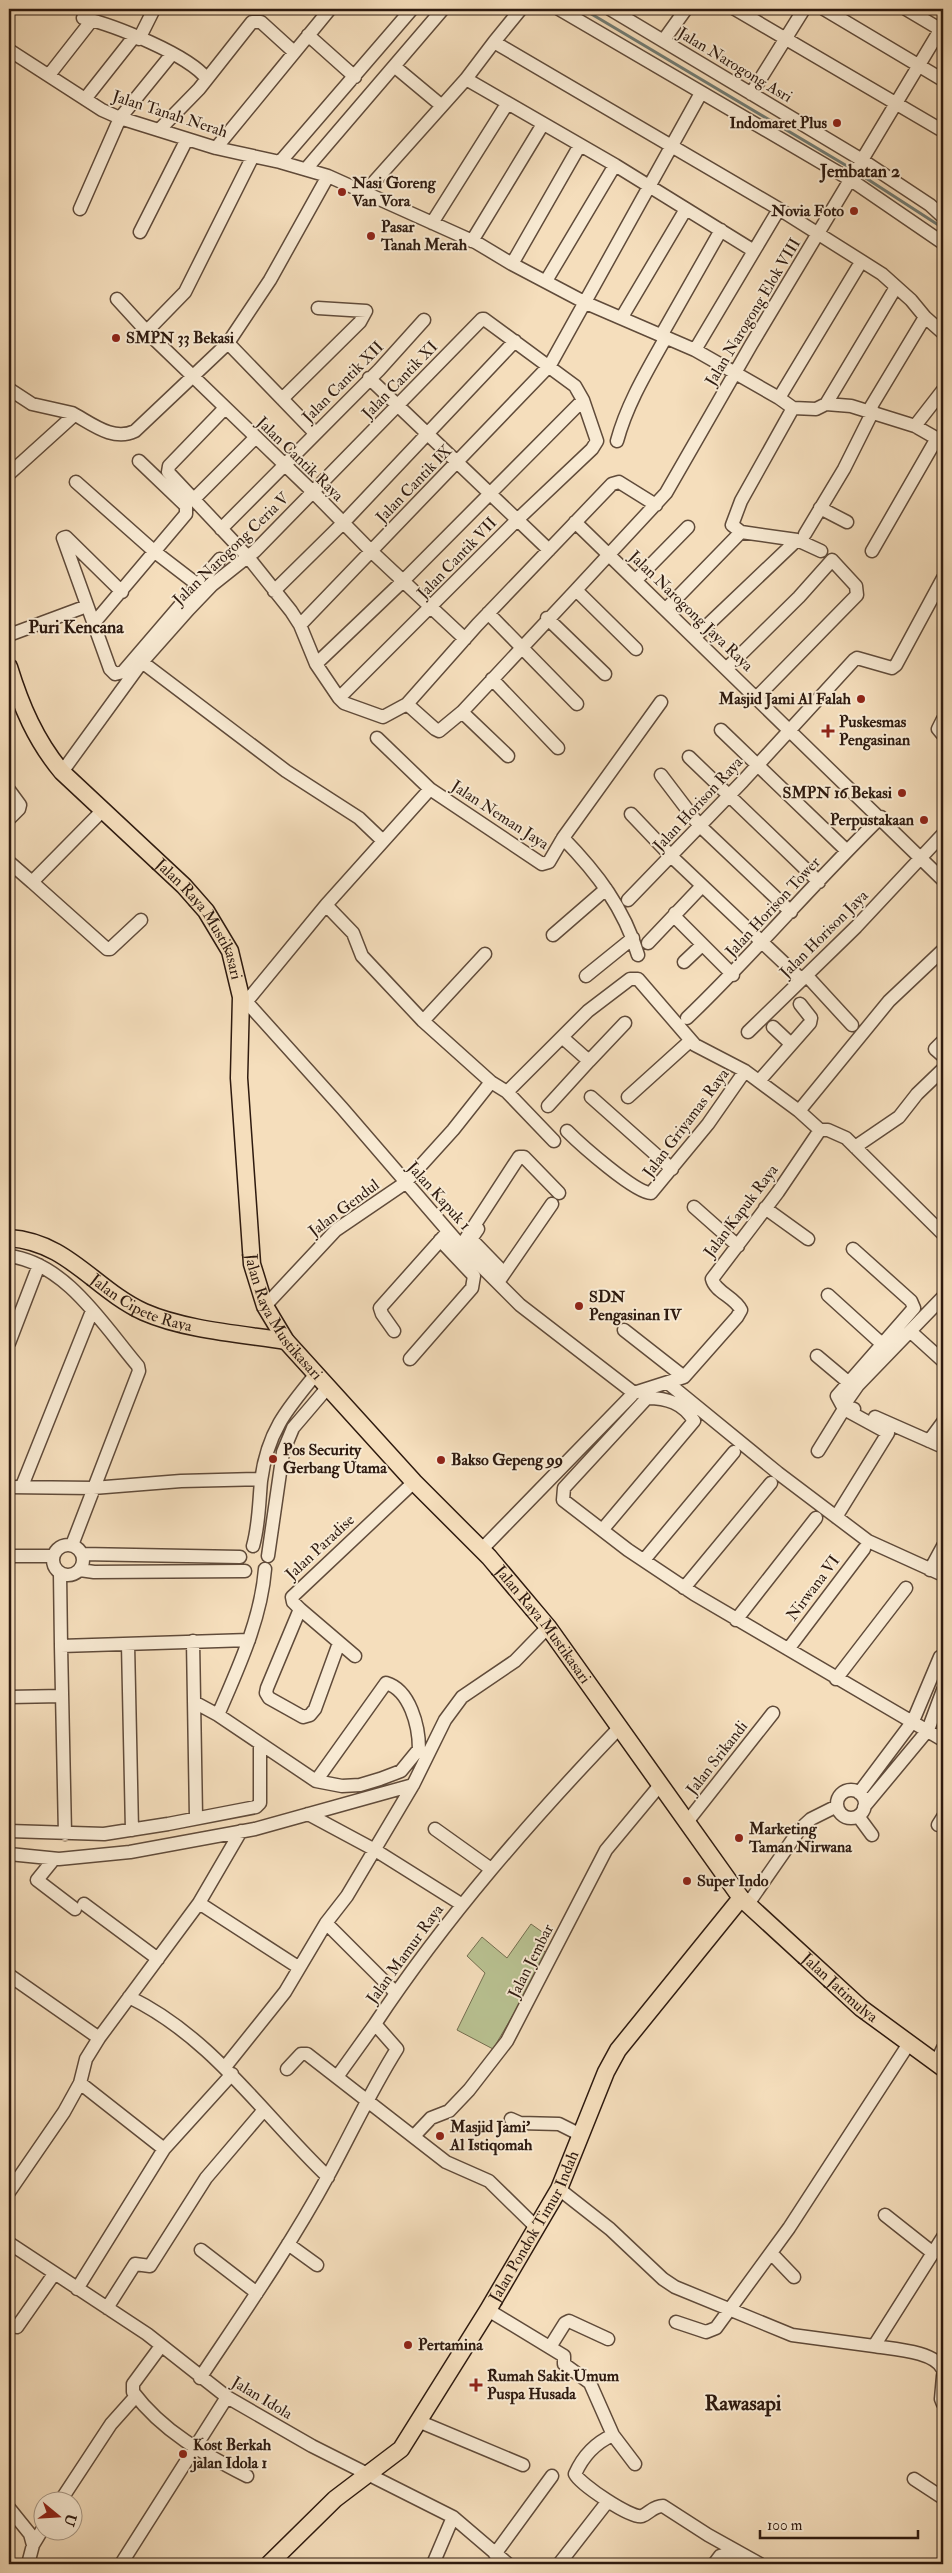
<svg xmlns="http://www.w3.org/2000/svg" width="952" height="2573" viewBox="0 0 952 2573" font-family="'IM FELL Double Pica',serif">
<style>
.green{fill:#b9c292;stroke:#746e50}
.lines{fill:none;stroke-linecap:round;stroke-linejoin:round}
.stream{stroke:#717b73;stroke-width:3}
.minor-casing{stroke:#604b3a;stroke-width:15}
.major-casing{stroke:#2e1a0f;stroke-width:19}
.minor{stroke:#f8ead3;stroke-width:12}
.major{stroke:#f5debc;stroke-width:16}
.poi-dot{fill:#8f2418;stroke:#f8ead3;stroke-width:2}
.labels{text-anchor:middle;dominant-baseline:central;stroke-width:4;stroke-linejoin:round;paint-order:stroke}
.street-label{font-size:16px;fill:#2e1a0f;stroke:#f8ead3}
.poi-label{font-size:16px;font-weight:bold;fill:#2e1a0f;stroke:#f8ead3;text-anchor:start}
.neighbourhood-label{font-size:18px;font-weight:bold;fill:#2e1a0f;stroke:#f8ead3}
.district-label{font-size:21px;font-weight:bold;fill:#2e1a0f;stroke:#f8ead3}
</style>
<rect width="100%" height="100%" fill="#f5debc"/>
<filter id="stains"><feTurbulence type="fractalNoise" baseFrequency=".004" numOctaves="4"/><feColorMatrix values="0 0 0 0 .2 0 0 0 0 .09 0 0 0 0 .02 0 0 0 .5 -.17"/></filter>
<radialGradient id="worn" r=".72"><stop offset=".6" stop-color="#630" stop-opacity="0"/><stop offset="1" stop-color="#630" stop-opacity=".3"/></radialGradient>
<path class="green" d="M531 1924 545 1934 542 1950 549 1954 493 2049 457 2030 485 1973 467 1956 482 1937 507 1958Z"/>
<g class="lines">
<path class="stream" d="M583 9 852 169
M858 173 943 228"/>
<g class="minor-casing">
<path id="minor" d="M559 9 851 180 943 243
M610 9 862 160 930 205 943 217
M735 9 943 131
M824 9 943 80
M906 9 943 31
M83 18C114 25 189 55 207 79
M308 35 355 77
M139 39 154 9
M663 41 686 9
M494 42 521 9
M9 50 102 110 120 118 216 148 280 162 328 176 477 243 512 264 586 303 695 350 779 398 793 408 816 409 826 404 851 406 915 426 943 442
M394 66 442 106
M49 75 92 20
M466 79 615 165 754 251
M751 94 804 9
M85 99 134 37
M159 130 199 89 252 22H261L294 52
M216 148 330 9
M280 162 412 9
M306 169 443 9
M365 192 466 79 494 42 779 209 882 274 911 300 925 317 943 333
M80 209 120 118 172 54
M432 223 507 104
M140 232 187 139
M472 241 543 124
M512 264 580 145
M546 281 615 165
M117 299 149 334 313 492 371 551 465 639
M622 317 686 209
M146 332 185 292 253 156
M662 334 721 230
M228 343 315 433
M695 350 779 209
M369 378 549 550
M9 389 32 404 72 413V417L9 474
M779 398 861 262
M282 399 360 322 366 311 318 308
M826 404 896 287
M225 408 169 466 168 472 248 557 291 611 300 625 316 664 339 698 344 703 383 717 407 704 477 625 612 484 619 482 656 505
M793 408 741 501 732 525 741 532 797 540
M869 410 925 317
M72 413C91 423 113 442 135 431L228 343 270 280 328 176
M915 426 943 390
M617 441C627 404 647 371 666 337
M76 482 155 552 198 585
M193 500 255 438
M820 508 847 522
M575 522 943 880
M221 529 379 370 424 320
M805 534 844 469 873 411
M872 551 937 438
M636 580 688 527
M274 591 343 523 515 341
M122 592 66 537 63 538 110 669 115 674 123 672 220 559
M666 609 741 532
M488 613 577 704
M547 618 605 674
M94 623 186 514V506L139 461
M300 625 550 365 701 93
M9 635 87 606
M695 637 797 540 821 551
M636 649 576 590 666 493 751 345 943 25
M142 662 286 771 359 818 382 840
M316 664 403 581 583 400
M727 668 799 597 832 560 856 586 857 595 757 697
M492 679 558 748
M407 704 435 729 439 731 462 712 576 590
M462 712 508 756
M943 719 938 729 943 735
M721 730 847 851
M377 738 430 789
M689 757 819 882
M62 772 142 662 189 609 212 585 255 551 482 319H484L575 386 583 400 597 441 592 449 517 520 339 698
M661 775 699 825 791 912
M9 790 20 805 19 809 9 819
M104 809 32 882 107 949H110L141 920
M631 814 671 856 802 980
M563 838C597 873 624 908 638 955
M9 862 32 882
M628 900 743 781 854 660 857 658 892 668 896 665 943 578
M326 905 353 933 362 956 423 1021 491 1082 507 1092 588 1011 630 979H638L695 1045 745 1071 799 1111
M675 913 677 919 733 975
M553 935 606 889
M648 943 702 886
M684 962 702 945
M586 976 633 938
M807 976 852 1025
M242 997 342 1108 461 1246 520 1305 634 1393
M247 1001 326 905 430 789 542 864 549 862 563 838 661 702
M687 1018C754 954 814 882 881 817
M423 1021 485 954
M773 1027 791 1044
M748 1032 856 927 943 834
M563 1038 589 1061 625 1023
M943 1041 935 1049 943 1056
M759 1081 810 1023 811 1018 800 1004
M507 1092 554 1141
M591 1097 672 1169
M628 1097 690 1041
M548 1106 589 1061
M820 1130H828L846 1138 943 1234
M567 1131C580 1144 635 1193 651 1193L708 1124 745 1071
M855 1147 899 1117 917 1094 943 1069
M694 1207 738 1246
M765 1208 808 1239
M478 1229 471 1239 504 1273
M461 1246 519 1157H524L559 1193
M9 1256C66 1263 104 1326 138 1366L139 1371 72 1545
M501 1278 552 1204
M828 1295 882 1344
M265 1306 336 1230 405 1183 453 1130 491 1082
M624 1330 684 1377
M394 1331 382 1314 380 1308 445 1235
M911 1332 943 1361
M9 1343 39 1265
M817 1356 848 1382
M410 1359 472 1288 474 1276 440 1240
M668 1383 778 1473 868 1541 943 1575
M854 1409 844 1405 858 1385 943 1297
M875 1417 943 1447
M929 1441 943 1422
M818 1451 844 1409
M22 1486 92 1311
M9 1487 93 1488 181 1481 261 1479
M836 1517 888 1433 844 1409 837 1396 914 1308 911 1301 853 1249
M603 1529 694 1421C683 1403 667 1398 647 1398L564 1488 563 1500 628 1550 694 1594 943 1740
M53 1560a15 15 0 1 1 30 0a15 15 0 1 1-30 0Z
M253 1546C259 1525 259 1503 261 1481 267 1433 286 1410 316 1374
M481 1550 634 1393 684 1377 737 1317 741 1310C735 1297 715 1292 712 1279L778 1192 820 1130 799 1111 889 1001 943 950
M82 1554 240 1557
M9 1556H53
M268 1556 283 1452 293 1428 328 1387
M644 1560 734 1452
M80 1570 94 1572 245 1571
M930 1570 943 1546
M60 1573 61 1646
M684 1588 771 1483
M300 1609 267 1688 266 1693 269 1698 303 1717 310 1715 315 1709 339 1643
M736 1620 816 1518
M193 1641 196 1817
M128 1644 132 1830
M789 1648 864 1549
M355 1656 300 1609 293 1602 292 1597 414 1482
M836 1679 906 1588
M9 1697 62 1696
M194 1702 218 1715 316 1781 342 1786 360 1785 380 1779 401 1771 419 1749C419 1726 410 1690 386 1683L316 1781
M218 1715C238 1668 261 1620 265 1569
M837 1804a14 14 0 1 1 28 0a14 14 0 1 1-28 0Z
M859 1793 913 1721 940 1657H943
M864 1807 928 1730 943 1690
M308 1814 375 1850 461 1904
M858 1816 872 1835
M687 1822 773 1713
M938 1825 943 1817
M435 1829 491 1869
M9 1831 104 1834 168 1824 256 1807 260 1803V1745
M65 1834 61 1646 249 1640
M9 1854 59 1859 130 1852 255 1829 413 1785
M54 1859 37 1880 75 1909
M199 1903 298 1967
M84 1904 158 1959
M748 1904 800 1829 811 1819 837 1806
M326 1923 396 1993
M9 1975 99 2038 86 2059 80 2083 64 2112 9 2192
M129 1997C212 2037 263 2115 328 2177
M99 2038 199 1903 241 1831
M936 2063 943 2048
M225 2067 285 1992 326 1923 347 1896 413 1785 445 1720 462 1697 515 1661 548 1627
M287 2069 301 2054H307L446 2162 489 2181 537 2228
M337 2077 375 2024
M80 2083 164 2149
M511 2119 520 2123 559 2124 581 2135
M414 2136 431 2118 449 2111 469 2090 507 2041 606 1850 660 1785
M559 2189 610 2229 663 2279 675 2287 792 2335 874 2346 943 2237
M885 2215 933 2253
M9 2243 147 2334 227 2397 312 2446 453 2517 508 2564
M288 2244 317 2265
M201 2250 257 2293
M771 2253 794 2277
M77 2289 164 2149 232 2074
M107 2308 135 2264 150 2266 206 2178 263 2111
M488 2310 564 2356V2364L590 2383 613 2435 635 2464
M676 2322 706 2332 716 2328 789 2228 908 2045
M17 2327 54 2274
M161 2346 133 2384V2392C163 2432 204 2454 247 2476
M874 2346C892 2349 936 2351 943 2370
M550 2347 565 2323 569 2321 608 2339
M943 2376 941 2399 943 2404
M200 2378C244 2312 290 2246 328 2176 351 2134 371 2090 397 2049L375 2024C446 1917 531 1820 620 1727
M418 2421 523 2465
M613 2435C595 2443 583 2456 575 2474 580 2484 631 2519 642 2516 650 2513 653 2506 663 2506L708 2535 760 2564
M914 2479 943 2498
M61 2500 111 2424 136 2396
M9 2508 30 2534 33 2545
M495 2554 552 2476
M28 2564 33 2545 42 2530
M121 2564 227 2397
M433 2564 453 2517
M559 2564 608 2501
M714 2564 720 2556 737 2551"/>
</g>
<g class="major-casing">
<g id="major">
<path id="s1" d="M9 667C21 706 36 741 62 772L184 886 206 911 230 951 241 997 239 1078 252 1264 265 1306 286 1341 414 1482 489 1557 548 1627 741 1898 861 2008 943 2068"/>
<path id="s2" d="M9 1238C68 1242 94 1289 144 1312 185 1330 241 1334 286 1341"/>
<path id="s3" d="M269 2564 335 2499 401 2449 488 2310 559 2189 606 2072 618 2050 741 1898"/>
</g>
</g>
<use href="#minor" class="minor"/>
<use href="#major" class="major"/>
</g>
<g class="poi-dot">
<circle cx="837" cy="123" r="5"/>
<circle cx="342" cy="192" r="5"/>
<circle cx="854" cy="211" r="5"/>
<circle cx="371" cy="236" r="5"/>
<circle cx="116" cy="338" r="5"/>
<circle cx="861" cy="699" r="5"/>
<path d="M825.5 723.5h5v5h5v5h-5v5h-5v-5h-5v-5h5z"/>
<circle cx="902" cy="793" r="5"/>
<circle cx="924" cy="820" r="5"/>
<circle cx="579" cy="1306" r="5"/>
<circle cx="273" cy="1459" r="5"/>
<circle cx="441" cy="1460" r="5"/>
<circle cx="739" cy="1838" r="5"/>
<circle cx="687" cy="1881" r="5"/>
<circle cx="440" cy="2136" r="5"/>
<circle cx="408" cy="2345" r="5"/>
<path d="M473.5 2377.5h5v5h5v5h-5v5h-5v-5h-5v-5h5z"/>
<circle cx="183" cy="2454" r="5"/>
</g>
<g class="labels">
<g class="street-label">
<text transform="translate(735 65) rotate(31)">Jalan Narogong Asri</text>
<text transform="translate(170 114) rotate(18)">Jalan Tanah Nerah</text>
<text transform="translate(753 312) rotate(-59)">Jalan Narogong Elok VIII</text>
<text transform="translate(400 380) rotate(-46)">Jalan Cantik XI</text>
<text transform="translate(343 382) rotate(-45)">Jalan Cantik XII</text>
<text transform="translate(300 459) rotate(44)">Jalan Cantik Raya</text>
<text transform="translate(414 484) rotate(-46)">Jalan Cantik IX</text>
<text transform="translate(231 549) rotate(-44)">Jalan Narogong Ceria V</text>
<text transform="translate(457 558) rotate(-46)">Jalan Cantik VII</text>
<text transform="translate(691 611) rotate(44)">Jalan Narogong Jaya Raya</text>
<text transform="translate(698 804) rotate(-47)">Jalan Horison Raya</text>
<text transform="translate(500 815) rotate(33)">Jalan Neman Jaya</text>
<text transform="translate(773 907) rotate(-47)">Jalan Horison Tower</text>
<text stroke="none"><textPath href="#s1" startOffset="322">Jalan Raya Mustikasari</textPath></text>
<text transform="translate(824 934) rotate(-45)">Jalan Horison Jaya</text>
<text transform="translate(686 1123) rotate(-53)">Jalan Griyamas Raya</text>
<text transform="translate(439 1196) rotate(48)">Jalan Kapuk 1</text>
<text transform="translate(344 1208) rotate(-37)">Jalan Gendul</text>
<text transform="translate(741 1211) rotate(-53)">Jalan Kapuk Raya</text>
<text stroke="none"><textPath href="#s2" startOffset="150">Jalan Cipete Raya</textPath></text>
<text stroke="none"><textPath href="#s1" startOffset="742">Jalan Raya Mustikasari</textPath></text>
<text transform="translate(320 1547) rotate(-43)">Jalan Paradise</text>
<text transform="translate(813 1588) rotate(-53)">Nirwana VI</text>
<text stroke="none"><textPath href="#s1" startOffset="1148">Jalan Raya Mustikasari</textPath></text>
<text transform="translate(717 1758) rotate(-52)">Jalan Srikandi</text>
<text transform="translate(405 1954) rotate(-54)">Jalan Mamur Raya</text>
<text transform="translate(531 1961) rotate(-63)">Jalan Jembar</text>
<text stroke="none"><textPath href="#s1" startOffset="1619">Jalan Jatimulya</textPath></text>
<text stroke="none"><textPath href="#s3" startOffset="435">Jalan Pondok Timur Indah</textPath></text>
<text transform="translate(262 2398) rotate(31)">Jalan Idola</text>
</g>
<g class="poi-label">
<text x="827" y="123" text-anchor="end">Indomaret Plus</text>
<text x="352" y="183">Nasi Goreng<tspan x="352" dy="18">Van Vora</tspan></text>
<text x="844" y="211" text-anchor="end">Novia Foto</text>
<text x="381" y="227">Pasar<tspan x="381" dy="18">Tanah Merah</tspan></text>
<text x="126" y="338">SMPN 33 Bekasi</text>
<text x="851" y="699" text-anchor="end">Masjid Jami Al Falah</text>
<text x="839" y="722">Puskesmas<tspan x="839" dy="18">Pengasinan</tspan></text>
<text x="892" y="793" text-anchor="end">SMPN 16 Bekasi</text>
<text x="914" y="820" text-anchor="end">Perpustakaan</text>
<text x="589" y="1297">SDN<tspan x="589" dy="18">Pengasinan IV</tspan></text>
<text x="283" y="1450">Pos Security<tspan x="283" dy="18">Gerbang Utama</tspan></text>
<text x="451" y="1460">Bakso Gepeng 99</text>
<text x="749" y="1829">Marketing<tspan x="749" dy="18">Taman Nirwana</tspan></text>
<text x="697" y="1881">Super Indo</text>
<text x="450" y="2127">Masjid Jami'<tspan x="450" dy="18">Al Istiqomah</tspan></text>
<text x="418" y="2345">Pertamina</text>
<text x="487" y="2376">Rumah Sakit Umum<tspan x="487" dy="18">Puspa Husada</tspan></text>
<text x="193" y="2445">Kost Berkah<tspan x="193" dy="18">jalan Idola 1</tspan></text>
</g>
<g class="neighbourhood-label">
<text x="860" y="171">Jembatan 2</text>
<text x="76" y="627">Puri Kencana</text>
</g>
<g class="district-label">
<text x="743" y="2403">Rawasapi</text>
</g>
</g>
<rect width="952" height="2573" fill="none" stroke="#f5debc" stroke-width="30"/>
<rect x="10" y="10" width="932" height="2553" fill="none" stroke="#2e1a0f" stroke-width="2.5"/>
<rect x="15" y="15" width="922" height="2543" fill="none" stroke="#2e1a0f"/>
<g transform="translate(58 2516) rotate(108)"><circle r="24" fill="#f8ead3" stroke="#a79785"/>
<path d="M0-4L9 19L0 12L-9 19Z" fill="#8f2418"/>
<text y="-8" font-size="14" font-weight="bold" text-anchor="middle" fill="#2e1a0f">U</text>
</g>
<path d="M760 2530v8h158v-8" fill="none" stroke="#2e1a0f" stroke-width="2.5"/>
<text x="767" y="2530" font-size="15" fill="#2e1a0f" stroke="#f8ead3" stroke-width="4" paint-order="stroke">100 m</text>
<rect width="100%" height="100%" filter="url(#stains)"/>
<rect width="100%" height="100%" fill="url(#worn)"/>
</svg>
